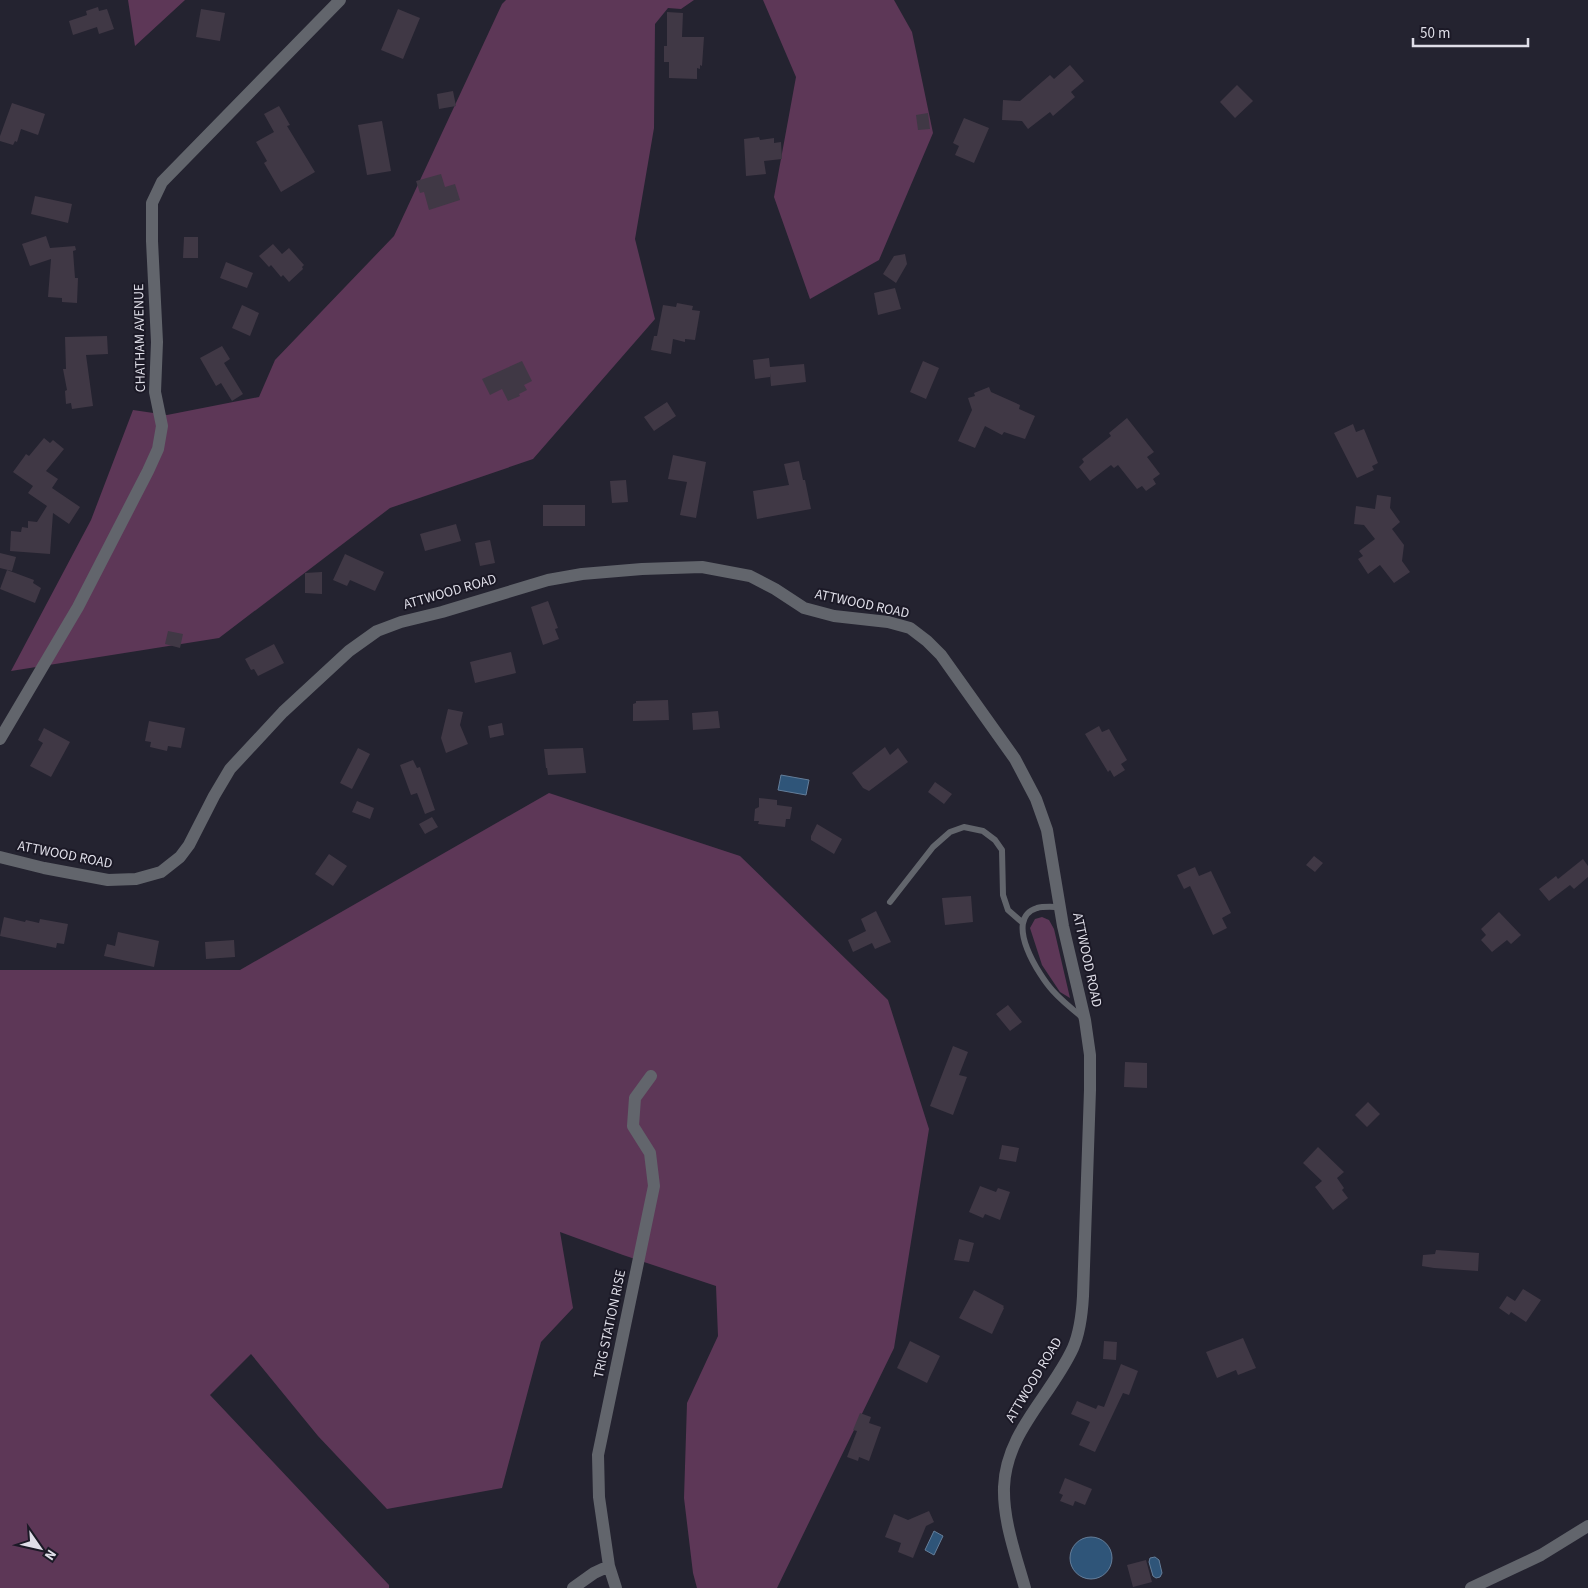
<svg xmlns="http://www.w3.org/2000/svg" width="1588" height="1588" viewBox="0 0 1588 1588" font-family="'Source Sans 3',sans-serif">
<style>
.green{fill:#5d3757}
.water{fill:#2f5579;stroke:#647e9a}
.building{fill:#403845}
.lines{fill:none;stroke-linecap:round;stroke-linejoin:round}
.service{stroke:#62656c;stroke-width:6}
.minor{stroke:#62656c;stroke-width:12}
.tertiary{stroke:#62656c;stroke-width:12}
.labels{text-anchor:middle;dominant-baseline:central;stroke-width:4;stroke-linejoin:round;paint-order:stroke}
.street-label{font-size:14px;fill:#dfdee8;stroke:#1b1926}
</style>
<rect width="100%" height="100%" fill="#242330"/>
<path class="green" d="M128 0H185L135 46Z
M506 0H694L681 9 668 8 655 24 654 128 635 239 655 319 533 459 390 508 219 638 11 671 91 520 133 410 167 415 259 397 275 360 394 236 502 4Z
M763 0H894L912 32 933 133 879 260 810 299 774 197 796 77Z
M549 793 740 856 888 1000 929 1129 894 1348 777 1588H697L693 1573 684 1498 687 1403 718 1336 716 1286 623 1255 560 1232 573 1308 541 1342 502 1488 387 1509 318 1436 251 1354 210 1395 389 1585V1588H0V970H240Z
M1042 917 1049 920 1054 929 1070 998 1060 992 1042 965 1030 928 1035 919Z"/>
<path class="water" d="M781 775 809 780 806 795 778 790Z
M934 1531 943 1536 934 1555 925 1550Z
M1070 1558a21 21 0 1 1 42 0a21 21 0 1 1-42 0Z
M1155 1557 1159 1560 1162 1573 1160 1577 1156 1578 1153 1576 1149 1562 1150 1558Z"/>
<path class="building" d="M98 7 99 11 107 9 114 29 99 34 97 27 73 35 69 21 87 15 86 11Z
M201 9 225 13 220 41 196 37Z
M398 9 420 18 403 59 381 50Z
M667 12 683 13 682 37H704L702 66 700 65V69L697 68V79L669 78V62H664V46H667Z
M1070 65 1084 81 1071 92 1075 97 1053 116 1050 112 1028 129 1022 121 1002 120 1003 100 1020 101 1050 75 1054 79Z
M1237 85 1253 101 1235 118 1220 102Z
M453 91 456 106 439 109 437 94Z
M12 103 45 114 38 135 21 129 17 142 15 141 13 145 0 141V136Z
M279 106 290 125 287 126 315 172 281 192 264 163 267 161 256 142 274 132 264 114Z
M928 113 930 129 918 130 916 115Z
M964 118 989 128 974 163 955 155 959 146 953 143Z
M382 121 391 171 367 175 358 125Z
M759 137 760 140 774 138V143L781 142 782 159 764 161 766 174 746 176 744 139Z
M441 174 445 187 455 184 460 200 429 210 424 192 420 193 416 181Z
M35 196 72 204 68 223 31 214Z
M46 236 50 248 75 246 76 250 73 251 75 278H78L77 303 62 302V298L48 297 51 259 30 266 22 244Z
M184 237H198V258H183Z
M273 244 282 254 289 248 304 265 302 267 303 269 289 282 283 275 281 277 271 265 269 267 259 256Z
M905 254 907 264 896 283 883 274 894 256Z
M226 262 253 273 247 288 220 278Z
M895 288 901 309 878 315 874 293Z
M677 303 693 306 692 310 700 311 695 340 685 339V342L673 339 671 354 651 350 654 336H657L663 305 676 307Z
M242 305 259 313 250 336 232 328Z
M107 336 108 354 86 355 93 406 72 409 71 403 66 404 65 391 67 390 63 369H66L65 337Z
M222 346 230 359 224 363 243 394 232 401 221 383 216 386 200 358Z
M769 358 770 367 804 364 806 382 771 386 770 373V377L755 379 753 360Z
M522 361 532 381 524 385 527 390 519 394 520 396 508 401 502 389 490 395 482 379Z
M923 361 939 368 926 399 910 392Z
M989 387 991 392 1020 405 1019 409 1035 416 1025 439 1004 432 1002 435 985 426 975 448 958 441 972 410 968 398 975 396 974 393Z
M667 402 676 416 654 431 644 417Z
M1127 418 1154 452 1147 457 1160 474 1153 479 1156 484 1146 491 1142 486 1137 489 1118 465 1114 468 1111 465 1090 481 1079 467 1084 462 1082 459 1111 436 1109 433Z
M1353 424 1356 432 1364 429 1378 463 1372 466 1374 470 1357 478 1334 433Z
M44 438 50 443 53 440 64 449 46 471 58 479 52 488 80 507 69 524 53 513 50 554 10 551 11 531 21 532 22 527 28 528V521L37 522 47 506 28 493 33 486 13 472 24 457 26 454 29 456Z
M673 455 706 462 696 518 680 515 687 482 668 479Z
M799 461 803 480H805L811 509 757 519 753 491 789 485 784 464Z
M626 480 628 502 612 503 610 481Z
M1377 495 1391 497 1390 508 1400 522 1392 529 1404 545 1402 561 1410 572 1394 583 1380 565 1368 574 1358 559 1363 556 1359 551 1375 539 1364 525 1354 524 1356 506 1375 509Z
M543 505H585V526H543Z
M456 524 461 541 425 551 420 534Z
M490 540 495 563 480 566 475 543Z
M0 553 16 557 12 571 0 568Z
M345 554 384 572 375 591 350 580 347 586 333 580Z
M7 570 34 580 33 583 41 588 35 603 0 589Z
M322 572V594L305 593V573Z
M548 601 558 628 555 629 559 639 543 645 531 607Z
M168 631 183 634 180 648 165 644Z
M274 644 284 663 258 676 254 669 251 670 245 659Z
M511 652 516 673 475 683 470 662Z
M668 700 669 720 633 721V704L636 703V701Z
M448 709 463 712 460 725 468 744 446 753 441 738Z
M718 711 720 728 693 730 692 713Z
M149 721 185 728 181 748 168 746 167 751 150 747 151 742 145 741Z
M502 723 504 735 490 738 488 726Z
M1099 726 1102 732 1109 729 1127 760 1121 764 1125 770 1114 777 1110 770 1108 772 1085 734Z
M44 728 70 742 51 777 30 766 43 743 38 740Z
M885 747 890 755 898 748 908 762 869 791 863 788 852 773Z
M358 748 370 754 352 789 340 783Z
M583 748 586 773 548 775 547 768H546L544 749Z
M413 760 417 768 420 767 435 810 425 814 417 793 411 795 400 765Z
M935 782 952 794 944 804 928 792Z
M759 798 777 800V805L792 807 790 819H786L785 827 758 824 759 821H754L755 809 759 807Z
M357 801 374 808 370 819 352 812Z
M432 817 438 827 425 834 419 824Z
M817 824 842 839 834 854 811 840V836Z
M329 854 347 866 333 886 315 874Z
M1314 856 1323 863 1315 872 1306 865Z
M1583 859 1588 866V877L1574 889 1570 885 1549 901 1539 889 1556 876 1558 879Z
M1195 867 1199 876 1211 871 1231 913 1222 918 1227 928 1213 935 1190 886 1184 889 1177 875Z
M971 896 973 922 945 925 942 898Z
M876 911 891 942 875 949 872 943 853 952 848 940 866 931 861 919Z
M1499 912 1521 935 1511 944 1507 940 1492 952 1481 940 1486 935 1481 929Z
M4 917 25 922 26 920 39 923 40 919 68 924 64 944 57 943 56 948 0 936Z
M118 932 159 941 154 967 104 956 107 944 115 946Z
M234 940 235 957 206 959 205 942Z
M1008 1005 1022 1022 1010 1031 996 1014Z
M953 1046 968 1052 959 1075 967 1077 953 1115 930 1106Z
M1125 1062 1147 1063V1088L1124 1087Z
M1368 1102 1380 1114 1367 1127 1355 1115Z
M1002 1145 1019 1148 1016 1162 999 1159Z
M1318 1147 1344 1172 1337 1178 1344 1188 1342 1190 1348 1198 1333 1210 1315 1187 1322 1181 1303 1163Z
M980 1186 996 1192 998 1188 1010 1192 1000 1220 985 1214 983 1218 969 1212Z
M959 1239 974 1243 969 1262 954 1260Z
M1436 1250 1479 1253 1478 1271 1434 1268 1422 1266 1423 1255 1435 1254Z
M1523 1289 1541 1300 1526 1322 1511 1312 1509 1315 1499 1308 1507 1296 1515 1301Z
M974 1290 1004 1306 1003 1307 1004 1308 992 1334 959 1318Z
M1243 1338 1256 1368 1238 1375 1236 1370 1217 1378 1206 1352Z
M910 1341 940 1356 927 1383 897 1368Z
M1104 1341 1117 1342 1116 1360 1103 1359Z
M1121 1364 1138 1371 1129 1395 1123 1393 1095 1452 1079 1445 1090 1422 1071 1414 1077 1401 1096 1409 1098 1405 1104 1407Z
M860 1413 871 1417 869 1423 881 1427 869 1461 859 1457 858 1461 847 1457 857 1431 853 1430Z
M1065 1478 1092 1489 1085 1505 1075 1501 1073 1506 1060 1501 1063 1495 1059 1493Z
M929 1511 934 1522 926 1526 913 1558 898 1552 901 1543 885 1537 894 1514 908 1520Z
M1146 1560 1152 1582 1133 1587 1127 1565Z"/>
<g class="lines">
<path class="service" d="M890 902 933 847 950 832 964 827 983 831 995 840 1002 850 1003 895 1008 910 1023 923
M1060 907C1053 907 1044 906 1037 908 1002 919 1040 977 1053 991 1062 1001 1072 1009 1082 1017"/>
<path class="minor" d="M0 739 78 607 148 471 158 449 162 426 155 392 157 342 152 241V203L162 182 340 0
M0 857 44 868 108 880 136 879 161 872 180 857 189 845 214 796 230 769 283 712 349 651 377 631 401 622 442 612 548 580 582 574 642 569 702 567 750 576 775 589 804 608 834 616 888 622 910 628 927 641 941 655 1015 759 1036 799 1047 830 1063 926 1085 1020 1090 1055V1090L1083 1296C1082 1314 1080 1332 1073 1348 1051 1396 1006 1432 1004 1487 1003 1521 1016 1556 1025 1588
M573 1588 594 1573 609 1566
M616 1588 609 1566 599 1497 598 1455 654 1186 650 1153 633 1126 635 1098 651 1076"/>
<path class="tertiary" d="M1471 1588 1541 1555 1588 1526"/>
</g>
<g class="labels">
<g class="street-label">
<text transform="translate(140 338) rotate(-91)">CHATHAM AVENUE</text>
<text transform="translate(450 592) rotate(-16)">ATTWOOD ROAD</text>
<text transform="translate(862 604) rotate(12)">ATTWOOD ROAD</text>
<text transform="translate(65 855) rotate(11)">ATTWOOD ROAD</text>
<text transform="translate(1087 960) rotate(78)">ATTWOOD ROAD</text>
<text transform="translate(610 1324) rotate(-78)">TRIG STATION RISE</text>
<text transform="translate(1034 1380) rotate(-59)">ATTWOOD ROAD</text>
</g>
</g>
<g transform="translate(40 1548) rotate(124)" stroke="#1b1926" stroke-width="4" paint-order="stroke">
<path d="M0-4L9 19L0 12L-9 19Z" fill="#dfdee8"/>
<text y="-8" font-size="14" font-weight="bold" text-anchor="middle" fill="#dfdee8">N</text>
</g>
<path d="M1413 38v8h115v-8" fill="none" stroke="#dfdee8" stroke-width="2.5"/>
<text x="1420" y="38" font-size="15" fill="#dfdee8" stroke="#1b1926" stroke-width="4" paint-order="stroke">50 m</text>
</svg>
